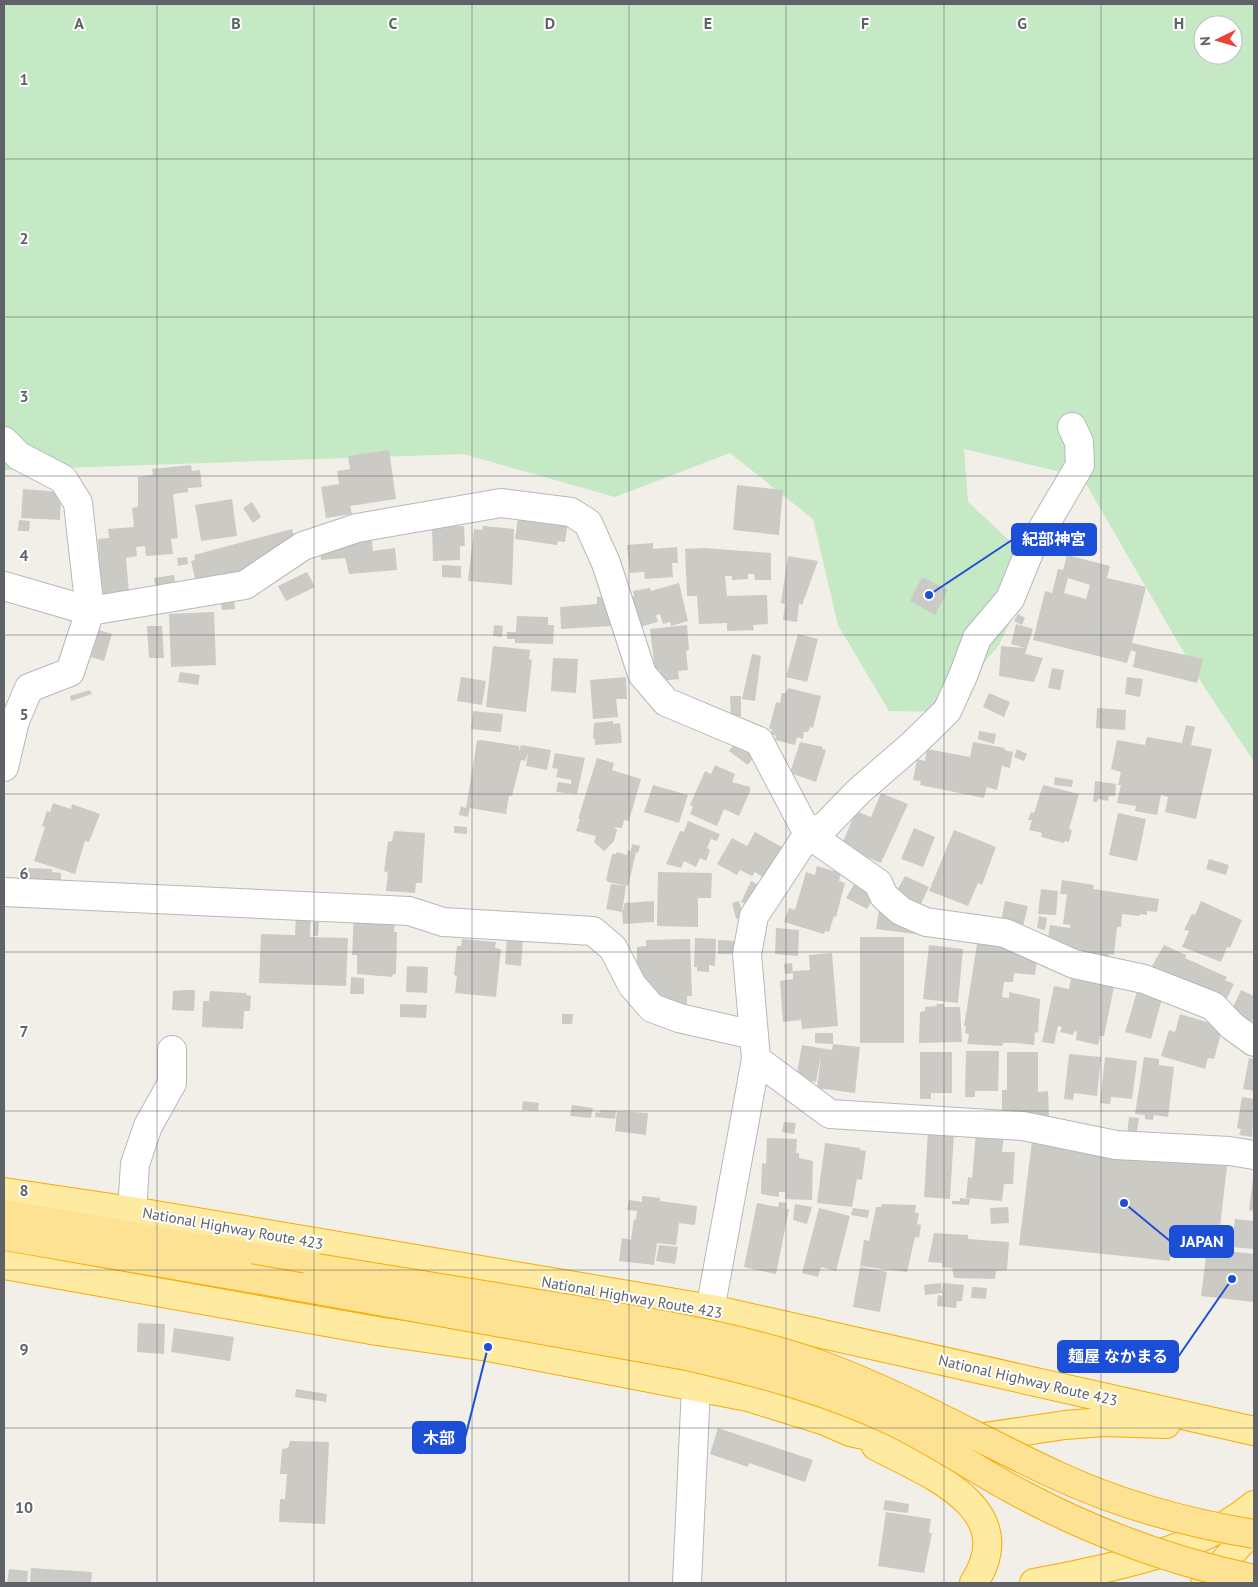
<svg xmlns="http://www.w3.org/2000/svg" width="1258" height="1587" viewBox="0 0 1258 1587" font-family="'PT Sans','Noto Sans JP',sans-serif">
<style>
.green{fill:#c5e8c5;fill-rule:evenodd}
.building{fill:#cccac5;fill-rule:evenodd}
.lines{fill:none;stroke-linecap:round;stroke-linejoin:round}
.minor-casing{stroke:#b5b8bc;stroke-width:30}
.trunk-casing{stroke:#f9ab00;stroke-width:30}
.motorway-casing{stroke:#f9ab00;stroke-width:30}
.minor{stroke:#fff;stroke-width:28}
.trunk{stroke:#feeaa1;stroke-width:28}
.motorway{stroke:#fde293;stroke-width:28}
.motorway-bridge-casing{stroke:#f9ab00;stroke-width:30;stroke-linecap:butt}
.motorway-bridge{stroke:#fde293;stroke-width:28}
.grid{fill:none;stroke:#5f6368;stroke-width:1;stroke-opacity:0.55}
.labels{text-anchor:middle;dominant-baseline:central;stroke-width:4;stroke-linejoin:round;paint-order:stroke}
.street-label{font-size:15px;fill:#5f6368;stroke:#fff}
.grid-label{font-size:16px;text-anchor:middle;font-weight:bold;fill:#5f6368;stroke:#fff;stroke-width:4;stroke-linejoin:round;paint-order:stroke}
.leader{fill:none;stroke:#1d4ed8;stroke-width:2}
.callout-dot{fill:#1d4ed8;stroke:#fff;stroke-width:2}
.callout{fill:#1d4ed8;stroke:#1d4ed8;stroke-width:2}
.callout-label{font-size:16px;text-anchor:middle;font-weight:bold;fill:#fff}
</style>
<rect width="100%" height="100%" fill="#f1efe8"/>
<path class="green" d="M4 4H1254V762L1201 682 1082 477 964 449 968 502 1037 566 999 645 943 712 889 711 838 625 813 519 730 453 615 497 463 454 4 470ZM1203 25H1233V55H1203Z"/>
<path class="building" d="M389 450 396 499 350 506 352 514 326 518 321 487 339 484 337 471 350 469 348 456Z
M191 465 192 471 200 470 202 487 188 488V492L173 494 178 538 171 539 173 554 146 556 145 546 136 547 137 556 126 558 129 592 104 595 103 590H101L98 539 109 538 108 529 134 527 132 508 138 507V477L153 475 152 469Z
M737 485 783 490 779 535 733 530Z
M23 489 61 492 60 520 21 518Z
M232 499 237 536 201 541 195 505Z
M252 502 261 517 253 523 243 508Z
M519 512 568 522 565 542 558 541 557 545 515 539Z
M19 520 30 521 29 531H18Z
M464 526 465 546H460V560L433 561 432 527Z
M483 526 514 529 512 585 468 581 474 529 482 530Z
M292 529 296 542 279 552 262 556 263 562 248 566 249 569 196 582 191 561 195 560 194 555Z
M371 532 373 551 395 548 397 570 349 574 345 558 321 560 319 541Z
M653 543V549L677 547 678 563H672L673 577 645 579 644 572 630 573 627 545Z
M704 548 771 553V580H755L754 574H748V579L732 580V576H725L727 596 767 595 768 624 753 625 754 630 727 631V623L699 624 697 596H687L685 549Z
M1067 555 1110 566 1107 578 1146 587 1132 643 1203 659 1197 683 1133 667 1136 652 1131 650 1127 663 1033 640 1045 591 1052 593 1058 569 1063 570ZM1068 578 1090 585 1086 599 1064 593Z
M788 556 818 561 802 605 799 604 797 622 783 620 785 604 781 603Z
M187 557 188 564 178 566 177 558Z
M442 565 461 566V578L442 577Z
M307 572 315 587 286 601 278 586Z
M174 575 176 586 156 589 154 578Z
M922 577 948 590 935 615 910 601Z
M679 583 688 621 671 626 670 622 663 624 660 614 656 615 658 622 640 627 631 598 634 597 633 591 650 588 651 591Z
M609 596 611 626 561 629 560 607 597 604V597Z
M234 602 235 609 222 610 221 603Z
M214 612 216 665 171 667 169 614Z
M1018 614 1025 618 1022 625 1014 621Z
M517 616 548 617V625H554L553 644 515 643V639H507V632H516Z
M1016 624 1033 629 1025 654 1043 658 1034 682 999 676 1001 646 1025 648 1011 644Z
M494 625 503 626 502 637 493 636Z
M687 625 689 650 686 651 688 670 678 671 679 679 661 681 660 670 655 671 650 629Z
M147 626H162L164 658H149Z
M99 630 112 634 104 661 91 657Z
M798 634 818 639 807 682 786 677Z
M493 646 530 650 529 659 532 660 526 712 486 707Z
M752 654 761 656 755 701 742 699Z
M553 658 578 659 576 693 551 691Z
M1052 668 1064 670 1060 690 1048 688Z
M180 672 200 675 198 685 178 682Z
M461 677 486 681 482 705 457 701Z
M626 677 627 699H616L618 717 593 719 590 680Z
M1127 677 1143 679 1140 697 1125 694Z
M788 688 821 696 813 728 810 727 808 732H804L803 739 797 737 795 745 775 740 776 736 771 734 772 729H769L776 702 780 703 782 693H786Z
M90 690 92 694 71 701 70 696Z
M989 693 1010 702 1004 717 983 707Z
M730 696H741V716L731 717Z
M1097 708 1126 710 1125 730 1096 728Z
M473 711 503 714 501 732 471 729Z
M613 721V724L620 723 622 743 595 745V739H593L594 723Z
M1186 725 1195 727 1191 745 1212 749 1196 819 1165 812 1168 797 1161 795 1157 815 1135 811 1136 806 1117 803 1121 785H1118L1121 772 1111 769 1117 740 1145 745 1147 737 1182 743Z
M979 731 996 734 994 744 978 739Z
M481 740 519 746V751L521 745 551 750 547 770 526 766 528 753 525 761 521 760 512 796H509L506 814 470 808 468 817 459 815 461 806 466 808 477 741Z
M737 741 755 755 748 765 729 751Z
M800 742 823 747 822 749 826 750 816 782 790 773Z
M973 742 1005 748 1004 750 1013 752 1010 768 1002 766 997 790 987 787 984 798 920 785 921 781 913 780 917 759 925 761 927 749 970 757Z
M1017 749 1027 754 1024 761 1014 757Z
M555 753 585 758 577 794 556 792 558 782 571 784V780L556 777 558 769 552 768Z
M597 758 614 763 612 770 641 779 629 821 624 820 622 828 614 827 617 830 614 841 604 851 594 842 596 836 576 831 580 819H578Z
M715 765 735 774 732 782 750 787V791L739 816 724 809 717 826 690 814 693 807 690 805 705 771 711 774Z
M1055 777 1073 780 1072 787 1054 785Z
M1095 781 1116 784 1115 796H1109L1108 801 1098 799 1097 802H1093Z
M653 785 688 795 679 823 644 812Z
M1043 785 1079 794 1069 829 1072 830 1069 842 1065 841 1064 843 1041 837 1042 833 1029 830 1032 820H1028L1031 812 1034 813Z
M881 793 908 804 881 863 841 846 856 811 871 817Z
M53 803 71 809 72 804 100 814 89 842 85 841 75 874 34 861 45 827 42 826 47 811 50 812Z
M1118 813 1146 819 1137 861 1109 855Z
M688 821 720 834 717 841 711 839 707 848 710 850 706 861 700 858 696 867 684 861 681 868 666 864 680 831 684 832Z
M454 826 467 827V834L454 833Z
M914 828 935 837 923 867 901 859Z
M954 830 996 847 982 885 978 883 968 906 929 891Z
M394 831 425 833 422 883H416L415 893 386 891 388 873 384 871 388 842 392 841Z
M755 832 782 847 764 878 755 872 752 876 740 870 737 875 717 864 732 838 747 846Z
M632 844 640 846 638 853 636 852 628 886 608 882 606 880 612 854H616L617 852 627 855 628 850 631 851Z
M1209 859 1229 865 1226 875 1206 869Z
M817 866 841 873 839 881 845 883 836 917 834 916 829 932 825 931 824 934 784 922 789 908 795 910 806 872 815 875Z
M24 868 52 869V872L61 873V883L24 881Z
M658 872 712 873 711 898H698V927L657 926Z
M905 876 929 887 921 904 896 892Z
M1062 880 1094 885 1093 889 1159 899 1157 912 1147 911V915L1140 914 1139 916 1122 914 1121 927H1117L1114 955 1109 954 1108 959 1047 945 1050 925 1070 928V925L1063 924 1067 894H1060Z
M751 881 757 884 747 905 741 902Z
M856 881 876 893 867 909 846 898Z
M611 884 626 886 622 912 606 909Z
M1041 889 1058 891 1056 915 1038 914Z
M654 901V922L623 924 622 912 625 903Z
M739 901 744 917 736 919 732 903Z
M1005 901 1028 906 1023 926 1001 922Z
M1201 901 1242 920 1230 948 1227 947 1221 962 1182 947 1189 931 1184 930 1192 914 1195 915Z
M880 904 922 935 876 929Z
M296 914 311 915 310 937 348 938 346 986 259 983 261 934 295 935Z
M354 915 395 923 394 932H397L396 974H393L392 977 357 974V955H352Z
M1039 916 1047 918 1045 930 1037 928Z
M313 922H319L318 936H313Z
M776 928 799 930 798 956 775 954Z
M860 937H904V1043H860Z
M695 938 716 939 715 966 709 965V972L697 971V967H694Z
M978 938 1038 953 1035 975 1014 973 1013 982H1004L1002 997 1009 998V992L1040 999 1038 1033 1035 1032 1034 1045 1016 1043H1003L1002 1046 967 1044 969 1034 965 1033 966 1026H964Z
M462 939 496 942 495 948 501 949 496 997 455 993 457 976 454 975 457 946H461Z
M507 939 523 940 521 966 505 964Z
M690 939 692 996H687V1010L667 1005 648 988 637 969V947L646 946V940Z
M718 940 735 941 734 954H718Z
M929 945 963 949 958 1003 923 999Z
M1164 945 1186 955 1185 958 1227 977 1225 980 1234 984 1225 1002 1151 968Z
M832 953 838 1026 802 1029 801 1020 783 1022 780 981 793 979V971L810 970 809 955Z
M792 963 793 973 785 974 784 964Z
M407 966 428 967 427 993 406 992Z
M1072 973 1115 982 1104 1036H1100L1098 1045 1076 1040 1077 1032 1074 1031 1073 1035 1060 1032 1062 1027 1058 1026 1054 1044 1042 1042 1054 986 1069 989Z
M351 977 364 978V994H350Z
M1138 988 1163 995 1151 1039 1125 1032Z
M186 990H195L194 1011 172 1010 173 991Z
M1241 990 1254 996V1016L1250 1026 1229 1016Z
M210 991 246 993 247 995 251 996 250 1011H244L243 1029 202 1027 203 1001H209Z
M400 1004 427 1005 426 1018 400 1017Z
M936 1004H944V1007H960L962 1042 919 1043 920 1012 925 1011V1007L937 1006Z
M562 1014H573L572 1024H562Z
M1180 1014 1223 1027 1214 1059 1208 1058 1205 1069 1161 1056 1169 1030 1175 1032Z
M815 1033H833V1044L860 1047 855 1093 817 1088 821 1055 816 1082 796 1078 802 1045 832 1050 833 1044 815 1043Z
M966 1051H999L998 1091H975V1097H965Z
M920 1052H952V1093H931V1099H920Z
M1007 1052H1038V1092L1048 1091 1049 1119 1002 1114V1090H1007Z
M1069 1054 1101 1057 1097 1096 1074 1093 1073 1100 1064 1099Z
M1105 1057 1137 1061 1132 1099 1111 1097 1110 1104 1100 1103Z
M1144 1057 1159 1059V1065L1174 1067 1168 1117 1154 1115 1153 1120 1145 1119V1115L1135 1114Z
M1249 1058 1254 1059V1091L1243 1089Z
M1242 1097 1254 1099 1252 1137 1239 1135 1241 1129 1237 1128Z
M523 1101 539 1103 538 1111 522 1110Z
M572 1105 593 1108 591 1118 570 1116Z
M600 1110 616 1111 615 1119 595 1117 596 1112 600 1113Z
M617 1111 648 1113 646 1135 615 1131Z
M1129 1117 1139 1118 1136 1137 1127 1136Z
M784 1122 796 1123 794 1134 782 1132Z
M928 1131 954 1133 950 1199 924 1197Z
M976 1133 1004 1135 1002 1152H1015L1013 1184H1004L1002 1201 966 1198 968 1177 972 1178Z
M767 1138 797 1139 796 1153H799V1158L813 1161 812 1200 785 1199V1192H779V1197L761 1194 762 1163 766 1164Z
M1032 1141 1078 1147 1077 1152 1227 1166 1218 1245 1173 1240 1170 1261 1019 1245Z
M825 1143 860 1148V1150L866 1151 862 1180 857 1179 852 1207 817 1203Z
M1253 1177H1254V1211L1249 1210Z
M642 1196 660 1198V1201L697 1206 695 1225 679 1223 676 1245 657 1243 654 1265 619 1261 622 1238 631 1240 634 1219 636 1220 637 1211 627 1210 629 1200 642 1202Z
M960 1198 970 1199 969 1205 952 1204V1201H960Z
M779 1202 787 1203 786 1209H789L776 1274 744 1267 757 1203 778 1207Z
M795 1204 812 1207 807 1224 793 1220Z
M882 1204 916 1205 915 1213H919L917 1224 921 1225 919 1238 915 1237 907 1272 860 1266 864 1240 869 1241 876 1207H881Z
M1008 1207 1009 1223 991 1224 990 1208Z
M819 1208 850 1216 836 1271 821 1267 818 1277 802 1273Z
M853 1208 869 1210 868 1218 851 1215Z
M1235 1219 1254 1221V1249L1231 1247Z
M934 1233 968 1235V1239L1009 1242 1007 1270 996 1271 995 1279 954 1278 952 1268 942 1267V1263L928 1262Z
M659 1245 678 1247 675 1264 656 1261Z
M1207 1249 1254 1254V1302L1201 1296Z
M860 1267 887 1272 880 1312 853 1307Z
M941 1283 942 1293 943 1283 964 1285 962 1301H957L956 1308 937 1306 938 1295 942 1296V1293L925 1295 924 1285Z
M972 1287 987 1288 986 1299 971 1298Z
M138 1323 165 1324 164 1354 137 1352Z
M174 1328 234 1337 230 1361 171 1352Z
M296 1389 327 1394 326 1402 295 1397Z
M718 1428 813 1460 805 1482 749 1463 748 1467 710 1454Z
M290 1441 329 1442 325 1524 279 1522 280 1499H285L287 1474H280L282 1449 288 1448Z
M885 1500 909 1504 908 1513 883 1510Z
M886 1512 931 1519 929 1533H932L924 1573 878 1566Z
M31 1568 92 1572 91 1583H30Z
M9 1569 28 1571 27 1583H7Z"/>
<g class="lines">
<g class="minor-casing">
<path id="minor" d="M4 441 19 456 63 479 78 503 90 611 70 672 29 688 15 721 4 767
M4 586 90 611 245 585 303 546 357 528 501 503 571 512 588 523 606 563 642 674 666 702 759 741 808 834 754 916 747 954 756 1059 696 1387 687 1583
M808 834 825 826 859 791 912 745 947 711 963 676 977 638 1010 599 1030 550 1080 465 1079 442 1072 427
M808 834 878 883 884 896 901 911 926 922 1005 933 1074 964 1144 979 1213 1006 1232 1026 1254 1042
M4 892 409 911 443 922 593 931 613 948 632 985 652 1008 679 1018 754 1035
M756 1059 830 1114 1023 1126 1116 1145 1229 1151 1254 1155
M132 1211 135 1164 148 1126 172 1083V1050"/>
</g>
<g class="trunk-casing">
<path id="trunk" d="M4 1192 132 1211 711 1309 1254 1431
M4 1265 377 1331 488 1347 748 1397 825 1421 850 1432 907 1444H938L1065 1425 1104 1422 1166 1424
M876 1446C929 1474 1022 1508 974 1583
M1034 1583C1106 1569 1197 1553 1254 1505
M1205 1583 1254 1528"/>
</g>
<g class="motorway-casing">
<path id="motorway" d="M4 1214 317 1268
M4 1236 249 1278"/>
</g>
<use href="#minor" class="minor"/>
<use href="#trunk" class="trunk"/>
<use href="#motorway" class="motorway"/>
<g class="motorway-bridge-casing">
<path id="motorway-bridge" d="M317 1268C401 1282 485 1295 570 1309 655 1323 743 1337 824 1366 905 1396 978 1439 1056 1475 1118 1504 1188 1523 1254 1534
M249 1278 687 1356C758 1372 826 1390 892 1421 939 1443 981 1474 1027 1497 1099 1535 1175 1562 1254 1579"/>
</g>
<use href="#motorway-bridge" class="motorway-bridge"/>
</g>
<path class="grid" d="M157 4V1583M314 4V1583M472 4V1583M629 4V1583M786 4V1583M944 4V1583M1101 4V1583M4 159H1254M4 317H1254M4 476H1254M4 635H1254M4 794H1254M4 952H1254M4 1111H1254M4 1270H1254M4 1428H1254"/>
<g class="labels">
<g class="street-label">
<text transform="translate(233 1228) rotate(10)">National Highway Route 423</text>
<text transform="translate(632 1297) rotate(10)">National Highway Route 423</text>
<text transform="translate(1028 1380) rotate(13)">National Highway Route 423</text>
</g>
</g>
<g class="grid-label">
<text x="79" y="29">A</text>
<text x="236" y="29">B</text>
<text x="393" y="29">C</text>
<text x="550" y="29">D</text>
<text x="708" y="29">E</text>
<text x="865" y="29">F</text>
<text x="1022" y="29">G</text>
<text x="1179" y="29">H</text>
<text x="24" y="85">1</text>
<text x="24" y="244">2</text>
<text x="24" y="402">3</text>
<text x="24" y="561">4</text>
<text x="24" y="720">5</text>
<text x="24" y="879">6</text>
<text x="24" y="1037">7</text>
<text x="24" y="1196">8</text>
<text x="24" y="1355">9</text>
<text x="24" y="1513">10</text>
</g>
<path class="leader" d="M929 595L1012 540M1124 1203L1170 1241M1232 1279L1178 1357M488 1347L465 1438"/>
<g class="callout-dot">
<circle cx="929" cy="595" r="5"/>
<circle cx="1124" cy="1203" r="5"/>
<circle cx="1232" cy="1279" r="5"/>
<circle cx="488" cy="1347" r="5"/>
</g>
<g class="callout">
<rect x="1012" y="524" width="84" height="31" rx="5"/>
<rect x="1170" y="1226" width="63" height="31" rx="5"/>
<rect x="1058" y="1341" width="120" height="31" rx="5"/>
<rect x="413" y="1422" width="52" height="31" rx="5"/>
</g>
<g class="callout-label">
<text x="1054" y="545">紀部神宮</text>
<text x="1202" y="1247">JAPAN</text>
<text x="1118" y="1362">麺屋 なかまる</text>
<text x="439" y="1444">木部</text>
</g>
<rect width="1258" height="1587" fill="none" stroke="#5f6368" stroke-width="10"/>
<g transform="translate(1218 40) rotate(265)"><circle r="24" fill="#ffffff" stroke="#bfc1c3"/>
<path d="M0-4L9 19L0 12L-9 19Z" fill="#ea4335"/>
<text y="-8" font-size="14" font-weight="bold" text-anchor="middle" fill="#5f6368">N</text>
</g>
</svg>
